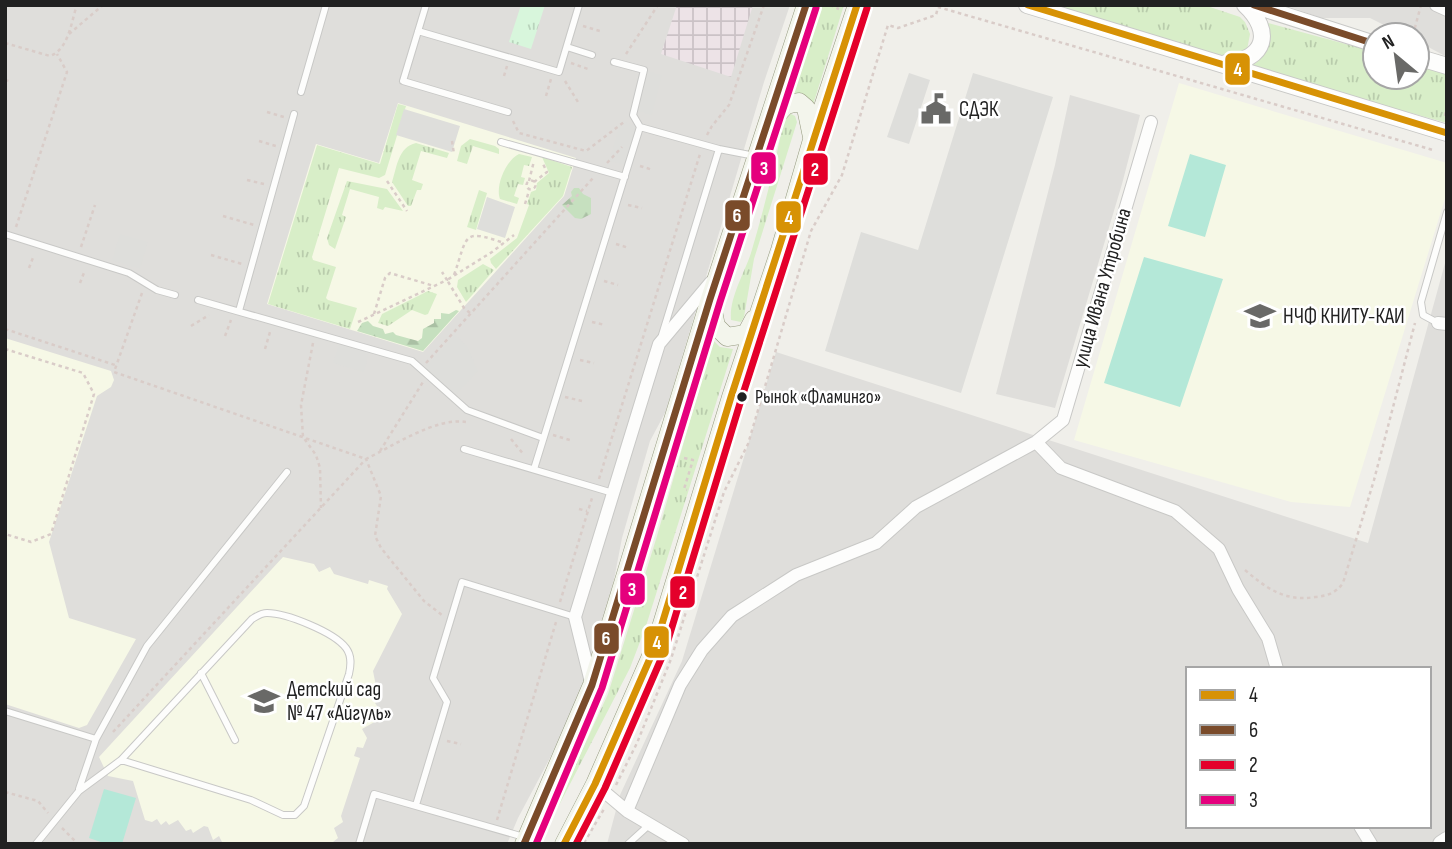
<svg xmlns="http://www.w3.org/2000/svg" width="1452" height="849" viewBox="0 0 1452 849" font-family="'Sofia Sans Condensed',sans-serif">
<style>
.residential{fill:#dfdedb;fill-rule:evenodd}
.industrial{fill:url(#industrial-grid)}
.education{fill:#f6f8e6}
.grass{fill:url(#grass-tufts)}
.forest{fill:url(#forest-firs)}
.park{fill:url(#park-tufts)}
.pitch{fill:#b4e8d8}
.parking{fill:#dededb}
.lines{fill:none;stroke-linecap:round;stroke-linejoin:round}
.service-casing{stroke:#c8c8c6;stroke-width:8}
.minor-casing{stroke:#c8c8c6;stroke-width:14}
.tertiary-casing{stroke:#c8c8c6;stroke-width:18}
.secondary-casing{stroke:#969b80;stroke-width:19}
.path{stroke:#d9ccc8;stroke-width:2.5;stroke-dasharray:3.5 3.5;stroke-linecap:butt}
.service{stroke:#fdfdfc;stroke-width:6}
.minor{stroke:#fdfdfc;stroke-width:12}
.tertiary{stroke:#fdfdfc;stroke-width:16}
.secondary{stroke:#f3f5ec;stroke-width:18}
.bus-1-casing{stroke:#fff;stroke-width:12}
.bus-2-casing{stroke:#fff;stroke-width:12}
.bus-3-casing{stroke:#fff;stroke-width:12}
.bus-4-casing{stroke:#fff;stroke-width:12}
.bus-1{stroke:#d79205;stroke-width:7}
.bus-2{stroke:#7a4b2a;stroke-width:7}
.bus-3{stroke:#e4002b;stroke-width:7}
.bus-4{stroke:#e5007d;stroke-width:7}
.bus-dot{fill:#212121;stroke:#fff;stroke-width:2.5}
.labels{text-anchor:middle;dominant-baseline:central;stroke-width:5;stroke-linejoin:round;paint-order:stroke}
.bus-label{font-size:19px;fill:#212121;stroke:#fff;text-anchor:start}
.poi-label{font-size:21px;fill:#212121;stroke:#fff;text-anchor:start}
.street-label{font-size:21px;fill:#212121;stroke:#fff}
.line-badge{stroke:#fff;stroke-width:2.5}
.badge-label{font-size:19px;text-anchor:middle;font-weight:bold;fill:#fff}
</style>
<defs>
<pattern id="industrial-grid" width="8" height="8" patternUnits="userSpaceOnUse" patternTransform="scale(1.75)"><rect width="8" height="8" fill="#ede3e7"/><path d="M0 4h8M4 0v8" fill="none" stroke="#cbc2c6"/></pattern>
<pattern id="grass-tufts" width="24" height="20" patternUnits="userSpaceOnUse" patternTransform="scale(1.75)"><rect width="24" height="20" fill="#d8eec8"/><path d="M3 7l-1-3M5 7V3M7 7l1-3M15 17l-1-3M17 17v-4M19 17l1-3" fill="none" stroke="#b9ccac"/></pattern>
<pattern id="forest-firs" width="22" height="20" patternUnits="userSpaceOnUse" patternTransform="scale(1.75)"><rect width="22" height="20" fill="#c6e0bf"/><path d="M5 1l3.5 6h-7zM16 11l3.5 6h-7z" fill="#aac0a4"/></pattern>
<pattern id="park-tufts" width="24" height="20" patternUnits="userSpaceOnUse" patternTransform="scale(1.75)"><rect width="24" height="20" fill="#d8f6dc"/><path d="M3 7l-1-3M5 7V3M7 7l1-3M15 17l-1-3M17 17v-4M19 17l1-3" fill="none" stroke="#b9d3bc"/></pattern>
</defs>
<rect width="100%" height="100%" fill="#f0efea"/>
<path class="residential" d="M5 5H790L764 82 666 411 650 441 622 538 612 590 576 709 518 818 507 844H5Z
M1284 5H1447V57L1417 41V35H1404L1370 18H1322Z
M1070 95 1140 115 1122 184 1055 408 996 394 1055 165Z
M1447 256V844H607L620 795 682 661 776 352 1368 543ZM1188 669H1429V826H1188Z"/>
<path class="industrial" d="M677 5H753L731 77 661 54Z"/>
<path class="education" d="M1179 83 1447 163V192L1350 507 1291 502 1074 440Z
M398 103 576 158 564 196 423 352 267 304 316 144 379 163Z
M5 338 111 371 114 380 111 387 97 396 49 542 69 618 136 639 87 725 79 728 5 704Z
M283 557 314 564 319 572 330 567 334 574 368 584 369 580 388 586 387 589 402 614 373 671 377 691 381 699 375 703 381 712 375 716 378 720 362 729 367 738 363 748 357 747 354 756 360 758 341 816 343 822 334 828 338 838 333 842V844H229L222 842 219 836 213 840 208 827 204 826 193 833 191 829 186 831 178 820 169 825 166 821 161 825 157 819 152 822 145 820 133 781 108 776 99 757Z"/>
<path class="grass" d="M817 5H844L813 105 788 97Z
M1047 5H1204L1240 17 1245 22 1250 34 1247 50 1227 57Z
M1268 23 1375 52V77H1417V64L1447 73V123L1248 68C1266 59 1272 43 1268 23Z
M398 104 406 106 385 175 379 178 339 168 312 257 313 260 336 267 326 298 328 300 357 308 350 329 268 304 317 145 380 164Z
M791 114 795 116 797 122 754 259 744 317 741 322 731 320C729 298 744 274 751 253 764 209 775 165 784 119Z
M470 139 495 146 499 149V154L473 146 467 164 457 161 461 146Z
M416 143 449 153 447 158 421 151 412 180 423 184 421 190H417L411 206H408L392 182C397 167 398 147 416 143Z
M519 154 532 157 529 166 524 165 521 177 525 178 523 185 518 184 514 196 519 198 517 204 500 199C495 186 506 160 519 154Z
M542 157 572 167 563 196 496 269 491 263 490 259 517 238 529 205 527 204 531 192 536 190 537 183 549 173Z
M347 181 387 189 403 211 385 207 383 210 377 208 379 197 350 189 342 215 346 217 335 249 329 245 327 238Z
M479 190 487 193 476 230 467 227Z
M483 264 494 270 466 302 457 287 458 280Z
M428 291 437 294 428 314 425 315 412 310 388 326 378 323 382 314Z
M713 340 720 347 733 349 646 626 630 668 539 844 608 694 657 536Z"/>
<path class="forest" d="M574 188H579L583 194 591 198V214L581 219 575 218 562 205 572 196 571 192Z
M456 310 459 311 423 351 357 331 362 323 368 321 373 326 383 329 385 334 393 332 396 335 418 341 422 338 423 329 434 323V319H441V313L449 314Z"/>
<path class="park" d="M521 5H545L531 49 509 42Z"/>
<path class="pitch" d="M1190 154 1226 165 1205 237 1168 226Z
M1144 257 1223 279 1180 407 1104 383Z
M104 789 136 798 122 844H107L89 838Z"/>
<path class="parking" d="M647 71 662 75 652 115 637 111Z
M909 73 930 80 909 144 887 137Z
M973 73 1053 97 961 393 825 351 861 232 918 250Z
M404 109 460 126 452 152 396 135Z
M621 121 636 126 625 165 609 161Z
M487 197 515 207 505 238 477 229Z
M120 234 148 242 140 269 112 260Z
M455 335 467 346 478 371 455 396 425 368Z
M339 344 369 353 364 372 333 363Z"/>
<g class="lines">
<g class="service-casing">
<path id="service" d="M426 5 403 81 508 112
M418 31 559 72 579 5
M567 47 592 55
M614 62 644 70 633 115 640 127 719 149 662 335
M301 92 326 5
M501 142 625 177
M719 149 755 156
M5 234 129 273 157 290 175 295
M198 300 412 361 467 410 543 438
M239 311 294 114
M1438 323 1423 315 1421 302 1447 212
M464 449 613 493
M534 469 640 127
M201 673 235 740
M5 711 96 739
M79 789 96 739 147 646 287 472
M416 805 447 702 433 678 462 582 575 617
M36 844 79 791 121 760 252 619C257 616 261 613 267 613 286 613 334 632 346 648 352 656 351 665 349 674L304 806 295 815H283L251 800 121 760
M359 844 374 794 524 837
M628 844 649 825"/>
</g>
<g class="minor-casing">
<path id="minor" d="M1436 5 1447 10
M1438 323 1447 324
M1036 442 1061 468 1175 511 1219 549 1238 589 1268 638 1277 669
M591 682 575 617 659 344 711 282
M595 784 627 811 683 844
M627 811 680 685 702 650 732 616 796 575 876 543 916 507 1036 442 1063 420 1151 122
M1360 826 1371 844"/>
</g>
<g class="tertiary-casing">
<path id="tertiary" d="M1027 5 1447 133
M1253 5 1375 44
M1417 57 1447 66
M1226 63C1266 60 1273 31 1245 5
M1441 844 1447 840"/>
</g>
<g class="secondary-casing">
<path id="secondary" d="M771 121 786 105 799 102 806 108 812 137
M711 301 716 326 727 337 746 334 754 319
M524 844 592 685 710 299 806 5
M564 844 595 784 655 647 731 397 780 250 812 140 857 5"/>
</g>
<path class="path" d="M830 5 839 9
M583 26 600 31
M69 34 103 5
M1413 35 1421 5
M5 43 50 56C69 49 71 22 77 5
M626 54 658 5
M571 63 588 69
M504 76 507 66
M5 80 9 81
M565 81 578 102
M546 96 551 79
M267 112 284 117
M1445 116 1447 104
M513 121 519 133 586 151 624 122
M707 135 712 126 729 105 764 5
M259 141 276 146
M452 141 454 154
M607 163 622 147
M640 166 653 170
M247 180 264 184
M526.5 185a4.5 4.5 0 1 1 9 0a4.5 4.5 0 1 1-9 0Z
M387 181 407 211
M529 181 534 161
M534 182 547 172 543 164
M525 204 529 191
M628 205 642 208
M223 216 254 225
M16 227 67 72 57 54
M616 244 629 248
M81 247 95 205
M211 255 242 264
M29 268 34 255
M454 275C468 236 461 228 504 243
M604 281 618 285
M80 283 85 270
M142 293 114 372 366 459C393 446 436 417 466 422
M470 313 464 308 447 280 492 252 514 235
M374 314 385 278 390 273 434 286
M358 322 447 280 442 272
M592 322 605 325
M191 326 209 315
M5 329 115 365
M225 336 231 320
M313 343 301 405 303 437 316 455 320 468 321 508
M5 349 83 373 94 394 51 534 31 542 5 534
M265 349 270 332
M580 360 594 363
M426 363 593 178
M565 397 582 401
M553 435 570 440
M511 439 524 455
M380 451 423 382
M684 458 693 460 684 489 687 490
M599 479 700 154
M579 509 587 511
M1245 570C1266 588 1285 602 1315 597 1327 596 1336 593 1343 583L1374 480 1415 323
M560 602 592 498
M113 732 366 459 381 496 375 536 381 548 424 601 442 615
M447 741 461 744
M616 785 637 743 671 659 724 492 748 444 811 231 842 175 888 25 898 28 936 15 938 7 1433 150
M5 792 38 801 48 813
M497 820 556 622
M62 828 78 844
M584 843 604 809"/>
<use href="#service" class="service"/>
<use href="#minor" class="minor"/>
<use href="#tertiary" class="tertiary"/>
<use href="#secondary" class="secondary"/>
<g class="bus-1-casing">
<path id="bus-1" d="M1028 5 1447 133
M564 844 595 784 655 647 731 397 857 5"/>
</g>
<g class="bus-2-casing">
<path id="bus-2" d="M1254 5 1375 44
M524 844 592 685 710 299 806 5"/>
</g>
<g class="bus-3-casing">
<path id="bus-3" d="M576 844 605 788 665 650 741 400 867 8"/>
</g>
<g class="bus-4-casing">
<path id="bus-4" d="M536 844 602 688 720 302 816 8"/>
</g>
<use href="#bus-1" class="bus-1"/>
<use href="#bus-2" class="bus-2"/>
<use href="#bus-3" class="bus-3"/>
<use href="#bus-4" class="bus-4"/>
</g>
<defs>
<g id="civic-bare" transform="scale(2.415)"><path d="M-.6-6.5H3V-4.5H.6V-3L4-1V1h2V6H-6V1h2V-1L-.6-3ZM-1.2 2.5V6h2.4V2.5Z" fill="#696967" stroke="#fff" stroke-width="2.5" paint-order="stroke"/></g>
<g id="university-bare" transform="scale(2.415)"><path d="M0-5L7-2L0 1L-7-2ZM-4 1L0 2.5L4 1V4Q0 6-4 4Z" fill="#696967" stroke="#fff" stroke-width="2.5" paint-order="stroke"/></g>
<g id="school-bare" transform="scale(2.415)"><path d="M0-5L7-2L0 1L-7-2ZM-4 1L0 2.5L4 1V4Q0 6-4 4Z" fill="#696967" stroke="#fff" stroke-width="2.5" paint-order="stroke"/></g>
</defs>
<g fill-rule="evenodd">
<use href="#civic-bare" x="936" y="109"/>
<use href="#university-bare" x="1260" y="316"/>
<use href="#school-bare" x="264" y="701"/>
</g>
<circle class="bus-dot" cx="742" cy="397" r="6"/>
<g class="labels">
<g class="bus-label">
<text x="755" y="397">Рынок «Фламинго»</text>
</g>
<g class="poi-label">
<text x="959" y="109">СДЭК</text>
<text x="1283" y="316">НЧФ КНИТУ-КАИ</text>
<text x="287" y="689">Детский сад<tspan x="287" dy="24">№ 47 «Айгуль»</tspan></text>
</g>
<g class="street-label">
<text transform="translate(1102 288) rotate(-74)">улица Ивана Утробина</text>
</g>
</g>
<g class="line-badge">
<rect x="1224" y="52" width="27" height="34" rx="7" fill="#d79205"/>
<rect x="750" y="151" width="27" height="34" rx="7" fill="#e5007d"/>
<rect x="802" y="152" width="27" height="34" rx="7" fill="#e4002b"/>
<rect x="724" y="199" width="27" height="33" rx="7" fill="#7a4b2a"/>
<rect x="775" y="200" width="27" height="34" rx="7" fill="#d79205"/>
<rect x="619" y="572" width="27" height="34" rx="7" fill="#e5007d"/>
<rect x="669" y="575" width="27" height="34" rx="7" fill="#e4002b"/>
<rect x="593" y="622" width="27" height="33" rx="7" fill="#7a4b2a"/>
<rect x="643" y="625" width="27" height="34" rx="7" fill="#d79205"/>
</g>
<g class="badge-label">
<text x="1238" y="76">4</text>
<text x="764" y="175">3</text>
<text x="815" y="176">2</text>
<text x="737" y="222">6</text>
<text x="789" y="224">4</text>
<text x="632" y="596">3</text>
<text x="683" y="599">2</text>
<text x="606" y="645">6</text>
<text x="657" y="649">4</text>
</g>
<rect width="1452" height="849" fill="none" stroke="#212121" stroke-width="14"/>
<rect x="1186" y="667" width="245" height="161" fill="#ffffff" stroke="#a6a6a6" stroke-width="2"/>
<rect x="1200" y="690" width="35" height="10" fill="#d79205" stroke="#a6a6a6" stroke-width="2"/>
<text x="1249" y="702" font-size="21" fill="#212121">4</text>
<rect x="1200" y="725" width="35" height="10" fill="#7a4b2a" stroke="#a6a6a6" stroke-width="2"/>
<text x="1249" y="737" font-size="21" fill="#212121">6</text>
<rect x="1200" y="760" width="35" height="10" fill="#e4002b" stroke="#a6a6a6" stroke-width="2"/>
<text x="1249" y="772" font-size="21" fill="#212121">2</text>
<rect x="1200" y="795" width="35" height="10" fill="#e5007d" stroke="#a6a6a6" stroke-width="2"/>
<text x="1249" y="807" font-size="21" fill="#212121">3</text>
<g transform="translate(1396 56) rotate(331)"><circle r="33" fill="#ffffff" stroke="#a6a6a6" stroke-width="2"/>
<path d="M0-5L12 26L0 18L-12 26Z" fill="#696967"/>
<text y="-10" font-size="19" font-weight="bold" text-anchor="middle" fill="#212121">N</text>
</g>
</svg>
